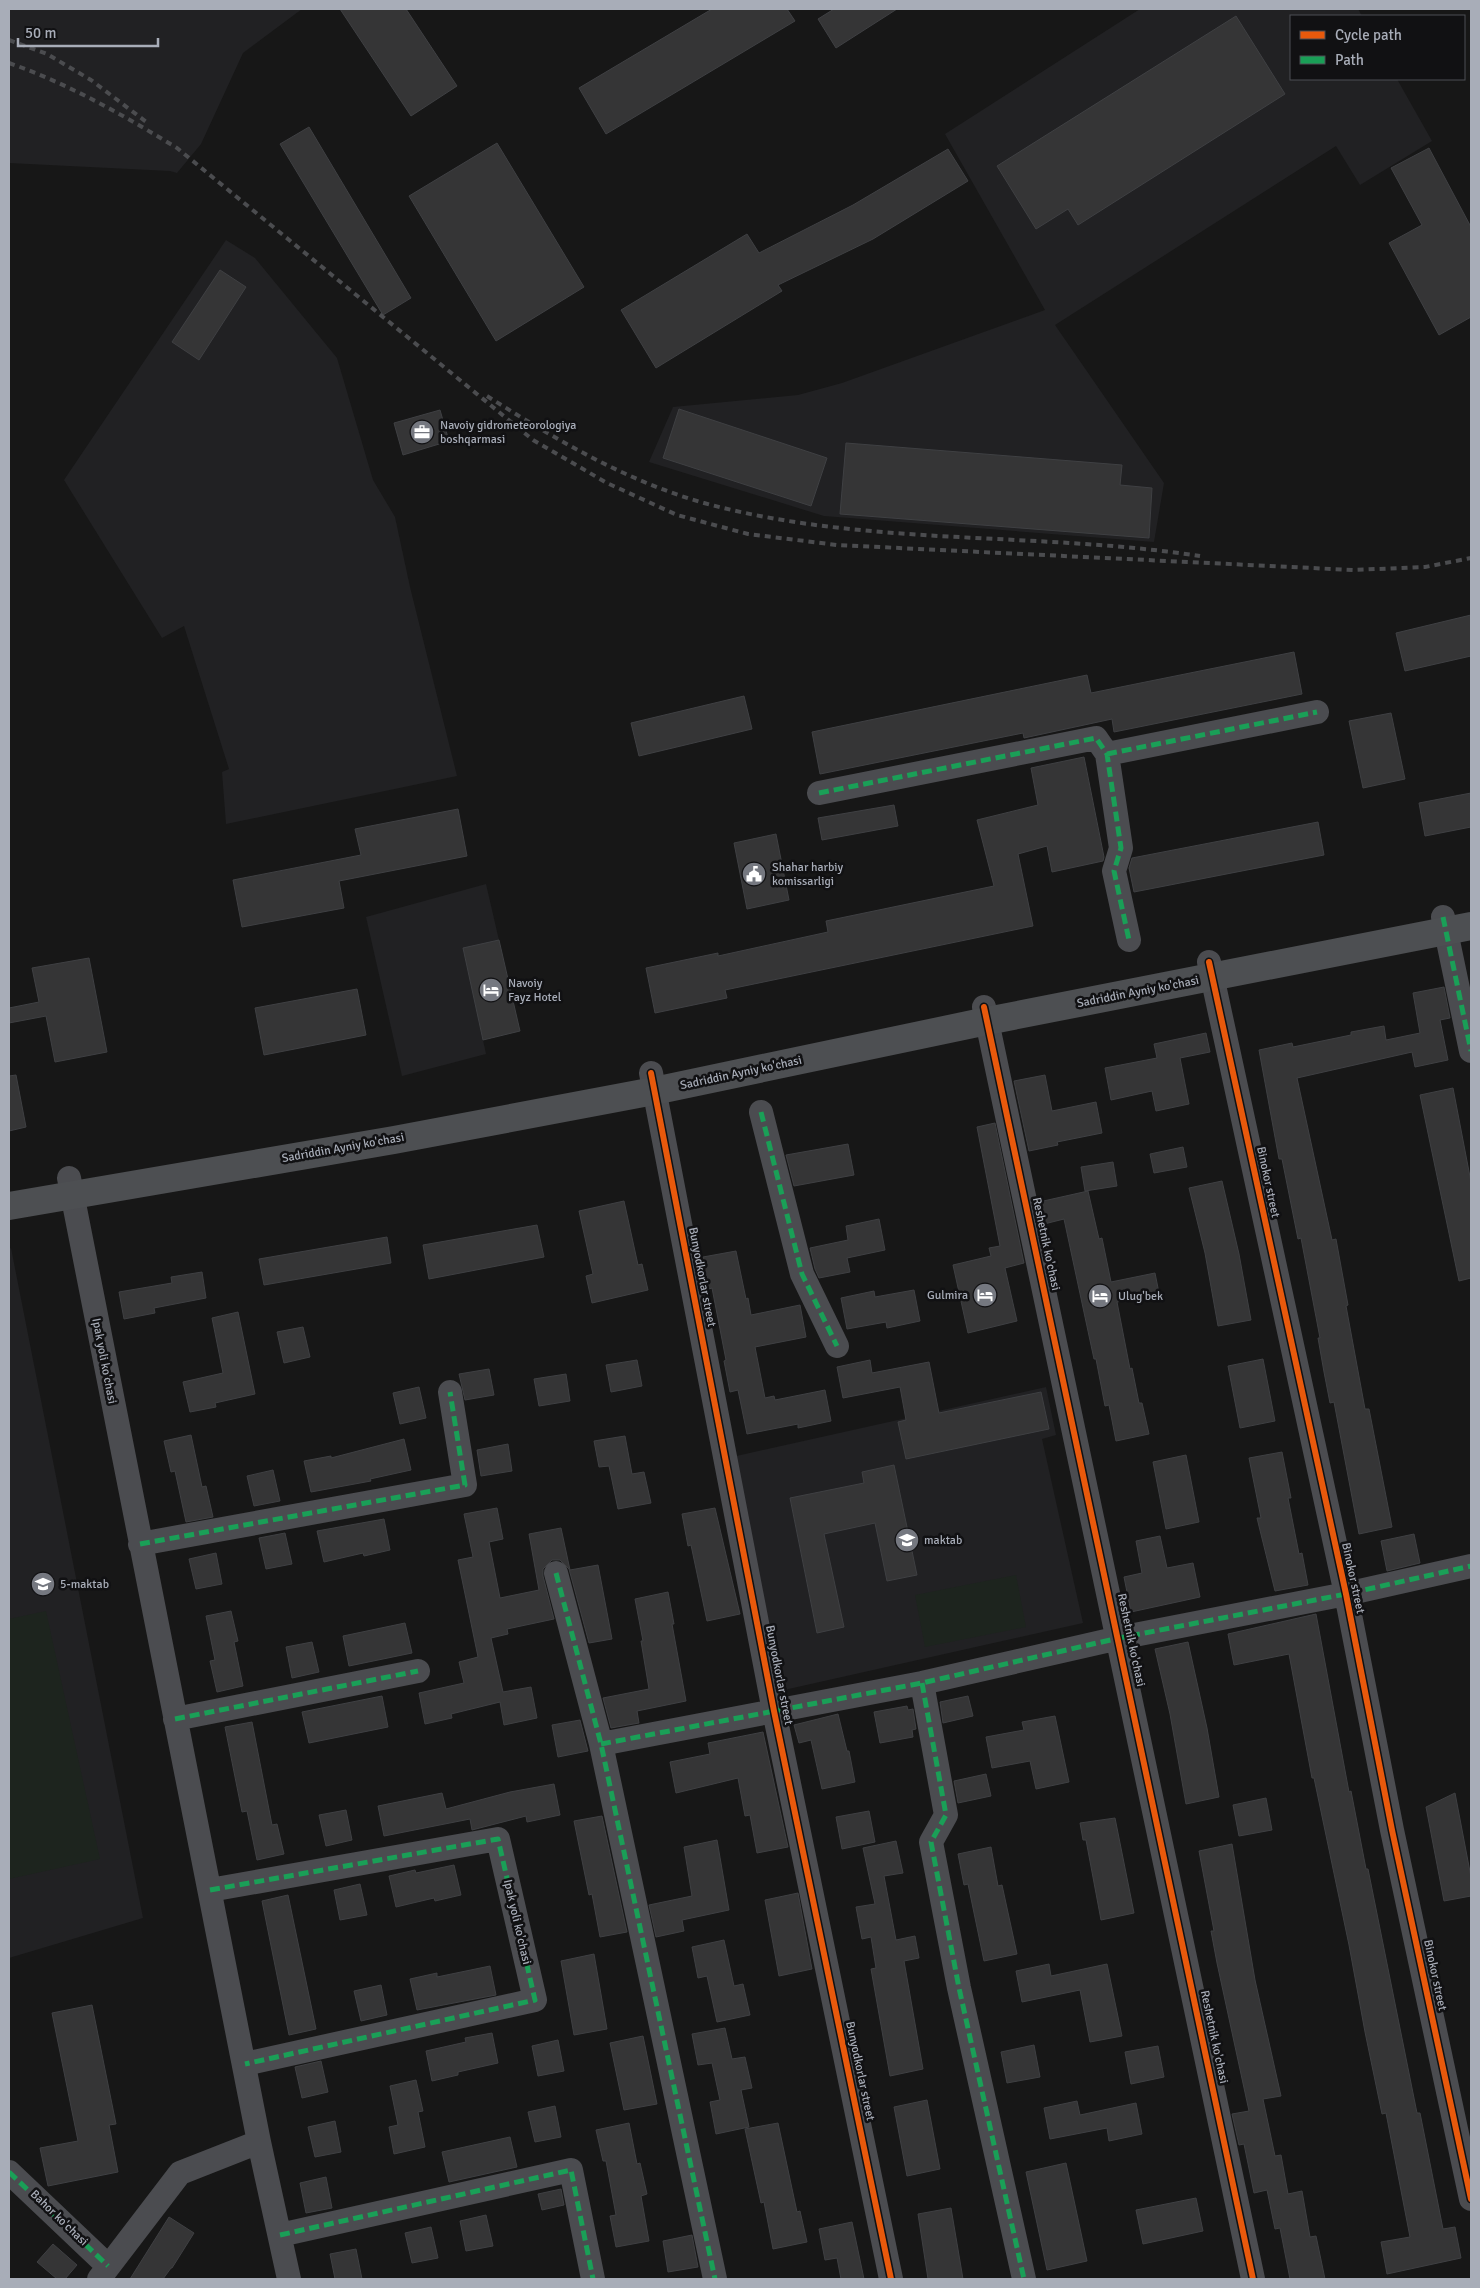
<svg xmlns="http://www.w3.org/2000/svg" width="1480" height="2288" viewBox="0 0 1480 2288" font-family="Signika,sans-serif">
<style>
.built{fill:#212123}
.green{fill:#1d241e}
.building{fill:#353536;stroke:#3f4043}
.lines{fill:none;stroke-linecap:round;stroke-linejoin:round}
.minor{stroke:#4b4c50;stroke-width:24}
.major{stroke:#4d4f52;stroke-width:28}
.rail{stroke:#4b4c4f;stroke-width:4;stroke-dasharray:6 5;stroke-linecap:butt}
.quiet{stroke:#1a9f57;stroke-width:5;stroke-dasharray:10 5;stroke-linecap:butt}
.cycleway-casing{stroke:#111113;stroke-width:9}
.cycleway{stroke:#e8590c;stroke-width:6}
.labels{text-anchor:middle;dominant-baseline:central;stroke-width:5;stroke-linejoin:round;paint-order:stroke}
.poi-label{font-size:12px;fill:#a8adb8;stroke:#111113;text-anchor:start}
.street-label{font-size:12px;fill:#a8adb8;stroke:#111113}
</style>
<rect width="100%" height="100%" fill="#171717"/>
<path class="built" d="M9 9H302L243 53 201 144 177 173 170 171 9 163Z
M1140 9H1358L1362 16H1291V79H1397L1432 141 1360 185 1336 146 1055 325 1164 483 1154 542 824 516 649 462 673 407 798 395 842 383 1045 310 945 134Z
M226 240 255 258 337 358 373 480 395 517 410 587 457 776 226 824 222 772 229 769 184 626 162 638 64 480Z
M486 884 520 1031 483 1040 486 1054 402 1076 366 917Z
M11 1248 143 1918 9 1958V1249Z
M1046 1387 1056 1435 1042 1439 1083 1623 784 1690 732 1457Z"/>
<path class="green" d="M1016 1575 1026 1627 925 1647 915 1595Z
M46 1611 100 1859 9 1879V1619Z"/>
<path class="building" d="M340 9H406L457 86 411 116Z
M712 9H787L795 21 606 134 579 88Z
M834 9H897L836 48 818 19Z
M1236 16 1285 94 1078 225 1068 209 1036 229 997 166Z
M309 127 411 298 383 315 280 144Z
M497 143 584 287 496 341 409 196Z
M1429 148 1471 227V317L1439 335 1389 243 1422 225 1391 168Z
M948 149 968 181 873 239 778 285 782 291 656 368 621 310 747 234 759 253 853 205Z
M220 270 246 287 199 360 172 342Z
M679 409 827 458 811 506 663 458Z
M440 410 449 441 403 455 394 423Z
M846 443 1122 465 1120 485 1152 488 1149 538 840 514Z
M1471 615V656L1405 671 1396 633Z
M1294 652 1302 694 1114 732 1112 719 1024 738 1023 733 820 774 812 732 1087 675 1091 693Z
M744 696 752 729 639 756 631 723Z
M1391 713 1405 779 1363 788 1349 721Z
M1084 757 1104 857 1103 861 1052 872 1047 846 1018 854 1033 926 725 990 727 998 655 1013 646 968 718 953V956L828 932 826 921 994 886 977 820 1038 805 1031 768Z
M1471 793V827L1425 836 1419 803Z
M894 805 898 826 822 840 818 818Z
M458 809 467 856 339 881 344 908 242 927 233 880 361 855 355 829Z
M1318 822 1324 855 1134 892 1129 868 1132 858Z
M776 834 789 900 747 909 734 843Z
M499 940 520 1031 483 1040 463 948Z
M89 958 107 1052 55 1062 46 1016 9 1023V1008L39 1002 32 968Z
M1444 987 1450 1018 1440 1020 1448 1060 1415 1067 1412 1052 1297 1078 1332 1240 1336 1239 1348 1305 1346 1306 1365 1409H1369L1392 1527 1359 1534 1334 1402 1330 1403 1324 1372 1318 1338H1320L1301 1238 1298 1239 1282 1159H1279L1259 1050 1292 1043 1293 1047 1351 1035V1032L1384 1026 1386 1040 1420 1033 1413 993Z
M357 989 366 1035 264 1055 255 1008Z
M1206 1033 1210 1052 1180 1058 1189 1104 1156 1111 1152 1091 1111 1100 1105 1068 1157 1058 1154 1044Z
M16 1075 26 1127 9 1131V1076Z
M1045 1075 1052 1111 1096 1102 1102 1133 1057 1142 1058 1145 1029 1151 1014 1081Z
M1453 1088 1471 1182V1278L1459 1281 1420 1095Z
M995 1123 1024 1263 1005 1268 1017 1321 968 1333 953 1265 991 1256 989 1248 1000 1246 977 1127Z
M848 1144 854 1175 794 1186 786 1155Z
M1183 1147 1187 1167 1154 1173 1150 1154Z
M1113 1162 1117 1186 1085 1191 1081 1167Z
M1222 1181 1239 1254 1251 1320 1218 1326 1205 1253 1189 1188Z
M1088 1191 1099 1239 1102 1238 1111 1282 1155 1273 1159 1293 1117 1302 1130 1369 1132 1368 1139 1403H1142L1149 1434 1116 1441 1109 1405 1105 1406 1096 1359H1094L1064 1219 1044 1224 1039 1202Z
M624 1201 638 1265 642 1264 648 1290 592 1303 586 1276 593 1274 579 1211Z
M879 1219 885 1250 847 1258 850 1272 819 1278 815 1269 810 1248 848 1240 846 1226Z
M537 1225 544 1257 429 1279 423 1245Z
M387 1237 391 1263 264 1285 259 1259Z
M736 1251 746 1299 748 1298 751 1315 800 1305 806 1337 755 1347 765 1398 774 1396 775 1400 825 1390 831 1421 798 1428V1424L747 1434 738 1390 730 1392 724 1361 726 1360 712 1288 709 1289 703 1257Z
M202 1272 206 1298 154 1308 155 1313 124 1319 119 1292 172 1283 171 1277Z
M914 1290 920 1321 887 1328 886 1322 847 1329 841 1298 874 1291 875 1297Z
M238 1312 255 1394 215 1403 216 1407 190 1412 183 1382 223 1373 212 1318Z
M303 1327 310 1357 284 1363 277 1332Z
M1263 1359 1275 1421 1240 1428 1228 1366Z
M637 1360 642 1386 611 1392 606 1365Z
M870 1360 872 1373 929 1362 939 1413 1041 1392 1049 1429 906 1459 898 1422 906 1420 900 1387 843 1398 837 1367Z
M489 1369 494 1395 465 1400 459 1374Z
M566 1374 570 1401 539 1406 534 1379Z
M419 1387 426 1418 400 1424 393 1393Z
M191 1435 202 1487 206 1486 213 1517 186 1522 175 1471 171 1472 164 1441Z
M625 1436 632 1474 644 1472 651 1503 618 1509 609 1466 599 1467 594 1441Z
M404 1439 411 1470 370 1479 371 1481 311 1492 304 1461 331 1456V1458Z
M508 1444 512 1471 481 1476 477 1450Z
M1282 1452 1291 1498H1288L1299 1554 1302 1553 1308 1585 1275 1591 1257 1518H1261L1249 1458Z
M1186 1455 1199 1522 1166 1529 1153 1462Z
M894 1465 917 1575 887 1581 875 1523 824 1534 844 1627 817 1633 790 1498 864 1483 862 1472Z
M273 1470 280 1501 254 1506 247 1476Z
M497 1508 503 1539 489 1542 500 1598 539 1590 529 1534 561 1528 570 1570 598 1565 612 1639 589 1643 569 1569 560 1560H552L543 1569V1576L554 1619 507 1629 508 1634 491 1638 503 1692 531 1687 537 1718 504 1725 500 1702 451 1714 452 1718 425 1724 419 1693 464 1683 459 1662 478 1657 458 1560 473 1557 464 1514Z
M715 1508 740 1614 707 1621 691 1545 688 1546 682 1514Z
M384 1519 390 1550 364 1556 363 1553 324 1562 317 1531Z
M285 1533 292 1564 266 1569 259 1538Z
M1414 1534 1420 1563 1387 1571 1381 1541Z
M1160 1536 1167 1568 1193 1563 1200 1597 1131 1612 1124 1577 1142 1573 1136 1541Z
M216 1553 222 1584 196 1589 189 1559Z
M668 1592 674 1624H672L686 1701 637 1711 639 1723 611 1728 603 1698 649 1689 641 1641H643L635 1599Z
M231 1611 238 1641 234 1642 243 1686 217 1692 210 1661 215 1660 206 1616Z
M1316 1614 1349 1792 1351 1791 1366 1869H1368L1417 2113H1420L1443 2229 1455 2227 1461 2258 1387 2274 1381 2242 1410 2237 1386 2113 1382 2114 1365 2032 1349 1945 1314 1778H1312L1289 1654 1234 1665 1228 1634Z
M405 1623 412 1653 349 1666 343 1636Z
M312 1642 319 1672 292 1678 286 1647Z
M1188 1642 1207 1728 1219 1797 1186 1804 1170 1714 1155 1649Z
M382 1696 388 1727 309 1743 302 1712Z
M968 1696 973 1716 943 1723 940 1702Z
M907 1706 908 1710 913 1709 916 1729 912 1730 913 1737 880 1743 874 1712Z
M838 1714 847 1751H849L855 1782 822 1789 811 1740 799 1743 794 1725Z
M1055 1716 1069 1782 1036 1789 1030 1761 992 1768 986 1737 1024 1730 1022 1722Z
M580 1720 588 1751 558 1757 552 1725Z
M252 1722 272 1825 277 1824 284 1854 257 1860 247 1811 242 1812 225 1727Z
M763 1732 788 1847 757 1853 750 1815 745 1816 738 1778 676 1793 670 1762 710 1754 708 1743Z
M986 1774 991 1796 958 1803 954 1781Z
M554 1784 560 1815 527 1822 526 1816 472 1830 470 1819 384 1836 378 1806 442 1793 446 1809 510 1792Z
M1455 1793 1471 1877V1896L1444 1901 1426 1807Z
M1266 1798 1272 1830 1239 1836 1233 1805Z
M346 1810 352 1840 326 1846 319 1815Z
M869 1811 875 1842 842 1849 836 1817Z
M602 1816 627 1932 600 1937 592 1894 589 1895 574 1821Z
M1115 1818 1134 1913 1101 1920 1086 1840H1083L1080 1823Z
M717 1840 729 1910 682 1920 684 1931 656 1937 649 1905 692 1896 684 1847Z
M896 1841 903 1873 884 1876 896 1940 915 1936 919 1958 904 1961 923 2069 890 2076 871 1969 876 1968 871 1937 862 1939 856 1907 875 1904 863 1848Z
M1232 1844 1255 1980 1281 2096 1263 2099 1275 2156 1281 2155 1288 2194 1302 2191 1310 2237 1316 2236 1325 2279H1290L1280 2228 1275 2229 1267 2190 1254 2193 1244 2144 1239 2145 1232 2114 1249 2111 1217 1963 1211 1931H1214L1199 1851Z
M991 1847 998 1886 1002 1885 1017 1954 984 1961 968 1884 964 1885 958 1854Z
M454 1865 461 1895 435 1901 434 1898 396 1907 389 1876 415 1870 416 1873Z
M360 1884 367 1915 340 1920 334 1890Z
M798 1893 812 1969 779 1976 765 1900Z
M288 1895 316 2029 289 2035 262 1901Z
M724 1940 734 1986 743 1984 750 2015 717 2022 707 1976 698 1978 692 1947Z
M594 1954 607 2029 574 2035 561 1961Z
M1049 1964 1051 1976 1107 1964 1122 2036 1090 2042 1080 1990 1022 2002 1016 1971Z
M490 1966 496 1995 417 2010 410 1979 437 1973V1977Z
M381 1985 387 2015 361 2021 354 1991Z
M92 2005 116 2124 109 2125 118 2172 48 2186 40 2148 78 2141 52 2013Z
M725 2028 732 2059 745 2057 752 2088 741 2090 749 2127 716 2134 710 2102 720 2100 712 2063 698 2065 692 2034Z
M492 2033 498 2063 458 2072V2075L432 2081 426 2051 466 2042 465 2038Z
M643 2036 657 2104 624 2110 610 2043Z
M558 2040 564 2071 538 2076 532 2046Z
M1034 2045 1040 2077 1007 2083 1001 2052Z
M1158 2046 1164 2077 1131 2084 1125 2052Z
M321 2061 328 2092 302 2098 295 2067Z
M416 2080 423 2111 418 2112 425 2147 394 2154 389 2127 398 2125 390 2086Z
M927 2100 940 2169 907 2176 894 2107Z
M1077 2101 1080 2115 1136 2103 1142 2134 1109 2141 1107 2128 1050 2139 1044 2108Z
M555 2106 561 2137 535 2142 528 2112Z
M335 2121 341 2152 315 2157 308 2127Z
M629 2123 637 2164 640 2163 647 2194 641 2196 649 2241 616 2247 610 2216 616 2215 606 2161H603L596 2130Z
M778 2123 797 2212 800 2211 807 2242 773 2249 764 2202 761 2203 745 2129Z
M510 2137 517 2167 449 2182 442 2152Z
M1066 2163 1087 2261 1047 2270 1026 2172Z
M326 2177 332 2208 306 2213 300 2183Z
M561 2189 564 2205 542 2210 538 2194Z
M1196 2198 1203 2231 1143 2244 1136 2210Z
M951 2208 963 2279H928L918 2214Z
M486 2215 493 2246 466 2251 460 2221Z
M169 2217 194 2233 172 2268H171L163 2279H130Z
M852 2222 864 2279H841L837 2258 825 2260 819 2229Z
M431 2227 438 2258 412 2263 405 2233Z
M692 2235 698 2267 668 2272 663 2241Z
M53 2244 77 2265 65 2279H57L37 2262Z
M356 2249 362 2279H335L330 2254Z"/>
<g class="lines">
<path class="minor" d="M1107 754 1317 712
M819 793 1096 738 1107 754 1121 848 1114 871 1129 940
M1443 917 1471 1051
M1209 962 1346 1594 1392 1830 1471 2199
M984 1007 1253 2279
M651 1073 774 1711 891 2279
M761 1112 802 1274 837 1346
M69 1178 259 2142 289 2279
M140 1544 465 1485 450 1392
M556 1573 601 1744 715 2279
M922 1683 946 1815 931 1842 959 1988 1024 2279
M175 1719 418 1671
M601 1744 922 1683 1119 1638 1346 1594 1471 1566
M210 1890 498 1839 535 2000 245 2064
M9 2172 108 2266
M280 2235 571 2170 593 2279
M99 2279 180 2173 259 2142"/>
<path class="major" d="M9 1206 394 1140 654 1091 987 1021 1471 926"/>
<path class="rail" d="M9 40 47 54 91 80 149 124
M9 63C69 84 123 115 177 148L533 440 607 483 677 515 748 534 837 545 1353 570 1425 567 1471 558
M487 396C555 439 626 481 704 503 865 547 1035 531 1200 556"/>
<path class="quiet" d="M1107 754 1317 712
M819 793 1096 738 1107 754 1121 848 1114 871 1129 940
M1443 917 1471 1051
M761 1112 802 1274 837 1346
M140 1544 465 1485 450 1392
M556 1573 601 1744 715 2279
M922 1683 946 1815 931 1842 959 1988 1024 2279
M175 1719 418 1671
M601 1744 922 1683 1119 1638 1346 1594 1471 1566
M210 1890 498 1839 535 2000 245 2064
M9 2172 108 2266
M280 2235 571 2170 593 2279"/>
<g class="cycleway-casing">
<path id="cycleway" d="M1209 962 1346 1594 1392 1830 1471 2199
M984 1007 1253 2279
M651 1073 774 1711 891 2279"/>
</g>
<use href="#cycleway" class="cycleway"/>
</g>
<defs>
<g id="office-disc" transform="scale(1.25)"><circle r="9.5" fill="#757880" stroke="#111113"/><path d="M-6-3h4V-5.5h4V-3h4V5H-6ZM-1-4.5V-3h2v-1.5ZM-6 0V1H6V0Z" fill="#fff"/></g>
<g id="civic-disc" transform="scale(1.25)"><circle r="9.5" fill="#757880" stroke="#111113"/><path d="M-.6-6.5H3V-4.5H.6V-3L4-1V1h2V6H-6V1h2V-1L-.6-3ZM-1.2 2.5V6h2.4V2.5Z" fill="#fff"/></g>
<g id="hotel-disc" transform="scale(1.25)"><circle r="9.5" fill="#757880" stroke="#111113"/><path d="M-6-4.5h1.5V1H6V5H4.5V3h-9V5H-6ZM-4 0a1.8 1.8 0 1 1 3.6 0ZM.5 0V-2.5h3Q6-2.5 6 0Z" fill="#fff"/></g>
<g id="school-disc" transform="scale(1.25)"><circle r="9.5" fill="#757880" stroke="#111113"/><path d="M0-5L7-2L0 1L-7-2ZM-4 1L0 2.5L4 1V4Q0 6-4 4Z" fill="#fff"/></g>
</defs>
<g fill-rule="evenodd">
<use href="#office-disc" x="422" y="432"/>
<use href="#civic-disc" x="754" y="874"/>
<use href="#hotel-disc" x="491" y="990"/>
<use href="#hotel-disc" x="985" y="1295"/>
<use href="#hotel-disc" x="1100" y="1296"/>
<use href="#school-disc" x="907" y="1540"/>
<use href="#school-disc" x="43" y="1584"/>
</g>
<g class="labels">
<g class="poi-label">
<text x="440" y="425">Navoiy gidrometeorologiya<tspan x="440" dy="14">boshqarmasi</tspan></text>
<text x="772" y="867">Shahar harbiy<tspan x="772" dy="14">komissarligi</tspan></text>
<text x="508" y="983">Navoiy<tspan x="508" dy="14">Fayz Hotel</tspan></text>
<text x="968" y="1295" text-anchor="end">Gulmira</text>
<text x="1118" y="1296">Ulug'bek</text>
<text x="924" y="1540">maktab</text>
<text x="60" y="1584">5-maktab</text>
</g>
<g class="street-label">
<text transform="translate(1138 992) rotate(-11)">Sadriddin Ayniy ko'chasi</text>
<text transform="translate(741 1073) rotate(-12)">Sadriddin Ayniy ko'chasi</text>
<text transform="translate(343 1148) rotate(-10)">Sadriddin Ayniy ko'chasi</text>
<text transform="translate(1268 1182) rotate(78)">Binokor street</text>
<text transform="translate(1046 1244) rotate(78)">Reshetnik ko'chasi</text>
<text transform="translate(702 1277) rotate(79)">Bunyodkorlar street</text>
<text transform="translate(104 1361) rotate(79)">Ipak yoli ko'chasi</text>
<text transform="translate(1353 1578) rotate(78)">Binokor street</text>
<text transform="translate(1131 1640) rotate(78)">Reshetnik ko'chasi</text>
<text transform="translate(779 1675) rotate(79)">Bunyodkorlar street</text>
<text transform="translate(517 1922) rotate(77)">Ipak yoli ko'chasi</text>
<text transform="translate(1435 1975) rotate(78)">Binokor street</text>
<text transform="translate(1214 2037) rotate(78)">Reshetnik ko'chasi</text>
<text transform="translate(860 2071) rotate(78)">Bunyodkorlar street</text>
<text transform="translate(59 2218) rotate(44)">Bahor ko'chasi</text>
</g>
</g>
<rect width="1480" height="2288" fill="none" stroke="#a8adb8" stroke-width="20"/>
<rect x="1290" y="15" width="175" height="65" fill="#111113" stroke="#4d4f55"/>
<rect x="1300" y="31" width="25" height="8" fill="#e8590c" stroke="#4d4f55"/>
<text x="1335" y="40" font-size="15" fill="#a8adb8">Cycle path</text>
<rect x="1300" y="56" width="25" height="8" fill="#1a9f57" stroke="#4d4f55"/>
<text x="1335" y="65" font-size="15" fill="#a8adb8">Path</text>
<path d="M18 38v8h140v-8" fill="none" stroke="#a8adb8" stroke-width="2.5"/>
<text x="25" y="38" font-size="15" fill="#a8adb8" stroke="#111113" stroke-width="4" paint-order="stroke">50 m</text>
</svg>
